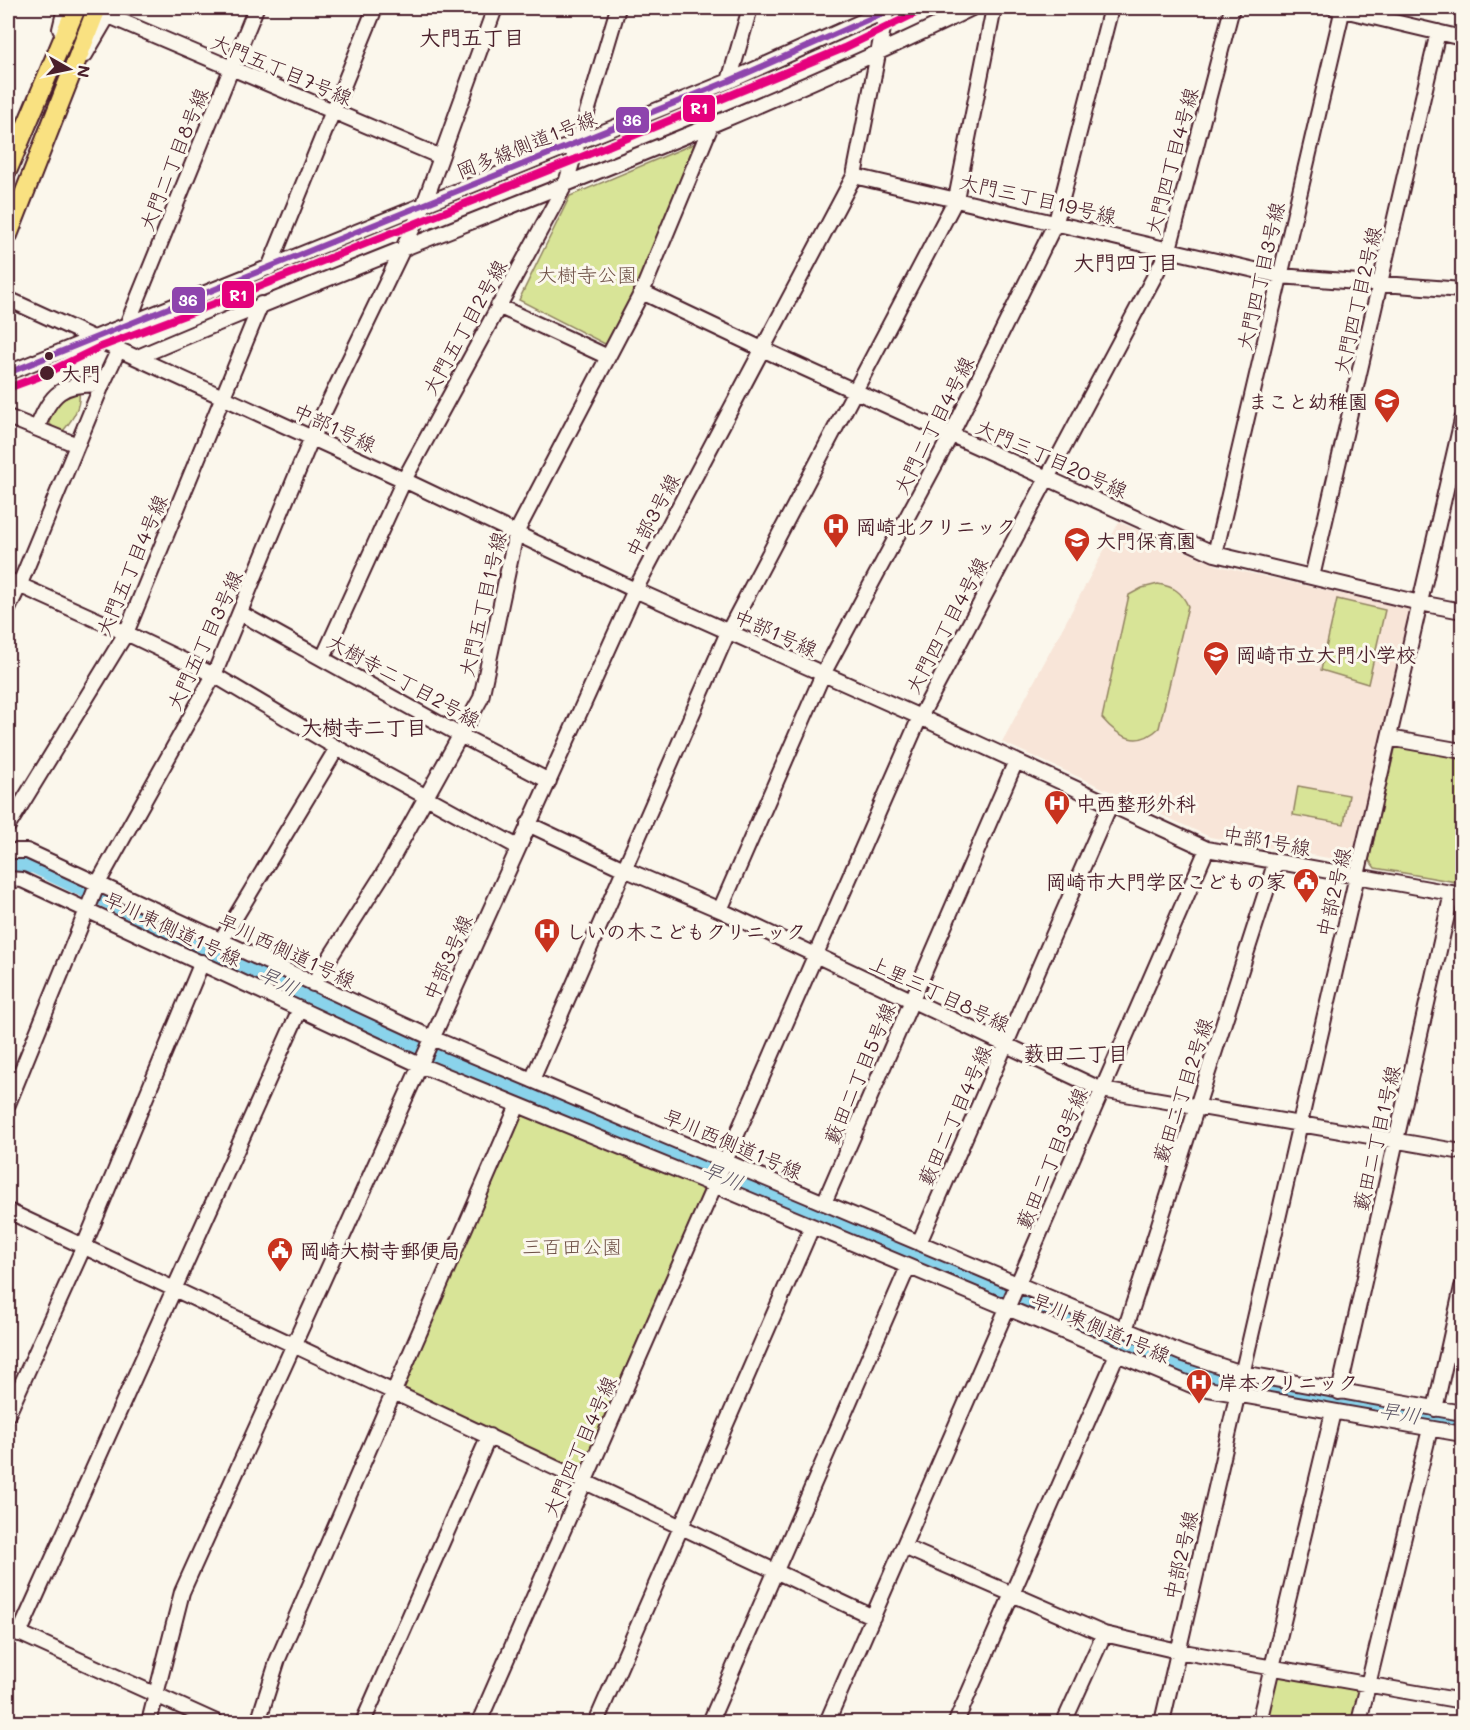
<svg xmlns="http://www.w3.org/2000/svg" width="1470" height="1730" viewBox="0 0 1470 1730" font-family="Mali,'Klee One',sans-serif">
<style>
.built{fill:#f8e5d8}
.green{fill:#d8e497;stroke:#918261;stroke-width:1.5}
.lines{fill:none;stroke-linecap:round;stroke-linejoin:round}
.river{stroke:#8ad3eb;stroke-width:22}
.minor-casing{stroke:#4a1f2b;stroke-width:18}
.major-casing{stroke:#4a1f2b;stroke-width:22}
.minor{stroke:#fbf7ec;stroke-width:14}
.major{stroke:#f9e181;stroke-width:18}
.bus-1-casing{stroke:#fbf7ec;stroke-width:10}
.bus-1{stroke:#8e44ad;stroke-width:6}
.rail-1-casing{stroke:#fbf7ec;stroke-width:12}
.rail-1{stroke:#e5007d;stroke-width:8}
.bus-dot{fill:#4a1f2b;stroke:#fbf7ec;stroke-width:2}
.labels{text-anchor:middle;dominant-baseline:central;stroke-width:6;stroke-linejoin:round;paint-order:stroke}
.street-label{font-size:20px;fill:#4a1f2b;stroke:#fbf7ec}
.park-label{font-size:20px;fill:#6e5046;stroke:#fbf7ec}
.stop-label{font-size:20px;font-weight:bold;fill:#4a1f2b;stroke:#fbf7ec;text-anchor:start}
.poi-label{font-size:20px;font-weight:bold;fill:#4a1f2b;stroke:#fbf7ec;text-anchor:start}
.neighbourhood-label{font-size:21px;font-weight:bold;fill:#4a1f2b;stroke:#fbf7ec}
.water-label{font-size:21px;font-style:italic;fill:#5d5565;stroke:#fbf7ec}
.line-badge{stroke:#fbf7ec;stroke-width:2}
.badge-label{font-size:16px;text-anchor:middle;font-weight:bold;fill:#fff}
</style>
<rect width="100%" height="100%" fill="#fbf7ec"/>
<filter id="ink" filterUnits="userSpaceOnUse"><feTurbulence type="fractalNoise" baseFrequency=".0167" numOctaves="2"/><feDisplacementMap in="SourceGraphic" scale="12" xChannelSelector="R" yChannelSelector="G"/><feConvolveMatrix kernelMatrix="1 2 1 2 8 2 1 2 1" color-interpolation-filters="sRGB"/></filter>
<g filter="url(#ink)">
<path class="built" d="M1119 522 1219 566 1408 609 1410 613 1351 862 1210 837 1002 742Z"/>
<path class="green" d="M698 142 633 294 607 345 519 300 570 196Z
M79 391C81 407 73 419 63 431L56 430 49 423C51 402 63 400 79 391Z
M1158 584C1174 587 1181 591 1188 606L1159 728C1138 748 1119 738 1102 718L1129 595 1142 588Z
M1337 599 1385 610 1368 684 1321 670Z
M1398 746 1462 757V883L1375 868 1369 860 1395 749Z
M1298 786 1349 795 1344 824 1293 815Z
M526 1114 702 1187 703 1192 582 1467 576 1470 406 1391 403 1385 520 1117Z
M1279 1675 1359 1689 1361 1692 1353 1722H1265L1275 1677Z"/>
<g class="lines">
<path class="river" d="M8 863 34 862 413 1044 1184 1369 1224 1381 1462 1423"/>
<g class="minor-casing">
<path id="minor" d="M1335 8 1462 38
M109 16 441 157
M60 29 65 8
M85 55 112 9
M729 81 750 8
M854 176 1280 276 1462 290
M269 268 375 8
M642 292 762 349 1215 554 1420 603 1462 611
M8 299 404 480 635 590 920 717 1207 849 1462 895
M498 306 608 357
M127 325 256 8
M138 357C414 238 701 141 972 8
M8 373 729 81 890 9
M8 417 77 445
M37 428C51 393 62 382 102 385
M1215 554 1343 8
M1312 577 1438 32
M8 580 126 633 214 675 337 748 518 847
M8 609 19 586 102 385 119 349
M240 613 460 735 549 781
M323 658 404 480 566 183 618 8
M1389 738 1462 751
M528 824 624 869 720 910 1102 1090 1462 1152
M8 826 126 633 261 304
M8 851H27L432 1038 1181 1353 1242 1373 1462 1413
M8 879 22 880 420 1065 714 1185 1196 1387 1462 1434
M720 910 823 674 951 435 1056 222 1111 8
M221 941 337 748
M313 984 385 871 481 698 516 533 642 292 712 123
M532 1080 728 632 956 199 994 8
M8 1104 98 883 214 675 312 437 423 207 495 8
M824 1203 1016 761
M8 1211 873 1617
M919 1243 1110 805
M1125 1330 1276 861
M1339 1392 1452 893
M1435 1409 1462 1287
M8 1414 84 1246 202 962
M904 1547 1104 1634 1178 1651 1462 1701
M8 1628 216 1722
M19 1634 300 1009
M149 1722 182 1592 635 590 854 176 887 8
M258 1722 278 1659 518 1105
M363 1722 489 1436
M479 1722 920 717 1169 249 1232 8
M596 1722 812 1227
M710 1722 908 1267
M827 1722 1207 849
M956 1722 1117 1354
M1064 1722 1104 1634
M1162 1722 1462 420
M1259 1722 1333 1412
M1359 1722 1430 1429"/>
</g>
<g class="major-casing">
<path id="major" d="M8 169 76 8
M8 235 97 8"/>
</g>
<use href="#minor" class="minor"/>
<use href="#major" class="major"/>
<g class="bus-1-casing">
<path id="bus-1" d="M8 373 729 81 894 8"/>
</g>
<use href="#bus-1" class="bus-1"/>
<g class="rail-1-casing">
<path id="rail-1" d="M8 388 38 377 100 347 235 296 584 156 844 48 926 8"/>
</g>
<use href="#rail-1" class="rail-1"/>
</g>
</g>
<defs>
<g id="school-pin" transform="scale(1.35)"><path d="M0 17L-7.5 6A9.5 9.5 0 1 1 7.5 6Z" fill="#c8321e" stroke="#fbf7ec"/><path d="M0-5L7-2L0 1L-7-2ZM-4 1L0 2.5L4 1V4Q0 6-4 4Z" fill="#fff"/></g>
<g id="hospital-pin" transform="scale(1.35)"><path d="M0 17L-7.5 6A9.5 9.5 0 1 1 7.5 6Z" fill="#c8321e" stroke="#fbf7ec"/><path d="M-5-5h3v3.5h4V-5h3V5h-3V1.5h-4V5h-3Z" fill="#fff"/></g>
<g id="civic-pin" transform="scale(1.35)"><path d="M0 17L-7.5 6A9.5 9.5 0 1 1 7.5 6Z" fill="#c8321e" stroke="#fbf7ec"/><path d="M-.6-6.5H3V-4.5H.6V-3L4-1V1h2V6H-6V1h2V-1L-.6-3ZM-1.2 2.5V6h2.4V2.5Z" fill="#fff"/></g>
</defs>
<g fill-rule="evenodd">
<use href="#school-pin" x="1387" y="401"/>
<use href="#hospital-pin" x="836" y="526"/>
<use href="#school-pin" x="1077" y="540"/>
<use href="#school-pin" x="1216" y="654"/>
<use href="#hospital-pin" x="1057" y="803"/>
<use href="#civic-pin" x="1306" y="881"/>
<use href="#hospital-pin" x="547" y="931"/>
<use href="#civic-pin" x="280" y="1250"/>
<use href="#hospital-pin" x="1199" y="1382"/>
</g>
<g class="bus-dot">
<circle cx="49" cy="356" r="5"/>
<circle cx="47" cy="373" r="8"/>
</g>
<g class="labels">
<g class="street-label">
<text transform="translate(282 69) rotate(23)">大門五丁目7号線</text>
<text transform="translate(526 144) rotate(-22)">岡多線側道1号線</text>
<text transform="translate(173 159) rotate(-68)">大門二丁目8号線</text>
<text transform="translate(1171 161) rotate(-75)">大門四丁目4号線</text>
<text transform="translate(1038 198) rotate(13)">大門三丁目19号線</text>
<text transform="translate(1260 276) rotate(-77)">大門四丁目3号線</text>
<text transform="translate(1357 300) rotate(-77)">大門四丁目2号線</text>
<text transform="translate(464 327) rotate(-61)">大門五丁目2号線</text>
<text transform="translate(933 425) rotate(-63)">大門二丁目4号線</text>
<text transform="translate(335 427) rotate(25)">中部1号線</text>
<text transform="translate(1052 458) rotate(24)">大門三丁目20号線</text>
<text transform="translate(652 515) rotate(-62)">中部3号線</text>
<text transform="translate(131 565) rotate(-67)">大門五丁目4号線</text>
<text transform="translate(482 604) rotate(-77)">大門五丁目1号線</text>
<text transform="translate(946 625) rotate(-62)">大門四丁目4号線</text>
<text transform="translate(776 632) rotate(24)">中部1号線</text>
<text transform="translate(204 640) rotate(-65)">大門五丁目3号線</text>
<text transform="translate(404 680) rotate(29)">大樹寺二丁目2号線</text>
<text transform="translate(1267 840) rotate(10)">中部1号線</text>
<text transform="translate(1333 892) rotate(-77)">中部2号線</text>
<text transform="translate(173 928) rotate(25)">早川東側道1号線</text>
<text transform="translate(287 950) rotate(25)">早川西側道1号線</text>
<text transform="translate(447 957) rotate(-66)">中部3号線</text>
<text transform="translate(940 993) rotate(25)">上里三丁目8号線</text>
<text transform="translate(859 1073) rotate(-67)">藪田二丁目5号線</text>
<text transform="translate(1182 1090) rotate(-72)">藪田二丁目2号線</text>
<text transform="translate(954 1115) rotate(-66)">藪田二丁目4号線</text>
<text transform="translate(1376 1138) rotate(-77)">藪田二丁目1号線</text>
<text transform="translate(733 1143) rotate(23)">早川西側道1号線</text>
<text transform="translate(1051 1158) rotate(-67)">藪田二丁目3号線</text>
<text transform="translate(1101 1327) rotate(23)">早川東側道1号線</text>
<text transform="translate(579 1446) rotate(-66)">大門四丁目4号線</text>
<text transform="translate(1180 1555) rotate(-77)">中部2号線</text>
</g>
<g class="park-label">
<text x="587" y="274">大樹寺公園</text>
<text x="572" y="1246">三百田公園</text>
</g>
<g class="stop-label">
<text x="61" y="373">大門</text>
</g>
<g class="poi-label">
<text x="1368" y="401" text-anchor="end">まこと幼稚園</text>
<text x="856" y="526">岡崎北クリニック</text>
<text x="1096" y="540">大門保育園</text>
<text x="1236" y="654">岡崎市立大門小学校</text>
<text x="1076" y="803">中西整形外科</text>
<text x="1286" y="881" text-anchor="end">岡崎市大門学区こどもの家</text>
<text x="566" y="931">しいの木こどもクリニック</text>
<text x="300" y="1250">岡崎大樹寺郵便局</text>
<text x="1218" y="1382">岸本クリニック</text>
</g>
<g class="neighbourhood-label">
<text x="472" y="36">大門五丁目</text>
<text x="1126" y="261">大門四丁目</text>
<text x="364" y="726">大樹寺二丁目</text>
<text x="1076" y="1052">薮田二丁目</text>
</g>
<g class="water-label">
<text transform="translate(279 980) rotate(26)">早川</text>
<text transform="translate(723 1175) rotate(23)">早川</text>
<text transform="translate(1400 1412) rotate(10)">早川</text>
</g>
</g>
<g class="line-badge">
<rect x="682" y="94" width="34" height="29" rx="6" fill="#e5007d"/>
<rect x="615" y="106" width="35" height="28" rx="6" fill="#8e44ad"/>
<rect x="221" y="280" width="34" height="29" rx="6" fill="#e5007d"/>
<rect x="171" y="286" width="35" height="28" rx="6" fill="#8e44ad"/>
</g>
<g class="badge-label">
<text x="699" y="114">R1</text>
<text x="632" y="126">36</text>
<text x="238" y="301">R1</text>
<text x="188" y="306">36</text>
</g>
<rect width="1470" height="1730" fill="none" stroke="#fbf7ec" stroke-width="30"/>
<rect x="15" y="15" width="1440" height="1700" fill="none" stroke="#4a1f2b" stroke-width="2" filter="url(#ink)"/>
<g transform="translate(69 69) rotate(99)" stroke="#fbf7ec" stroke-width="4.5" paint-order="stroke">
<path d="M0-4.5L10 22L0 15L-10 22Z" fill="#4a1f2b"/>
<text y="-9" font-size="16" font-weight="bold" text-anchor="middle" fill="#4a1f2b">N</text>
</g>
</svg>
